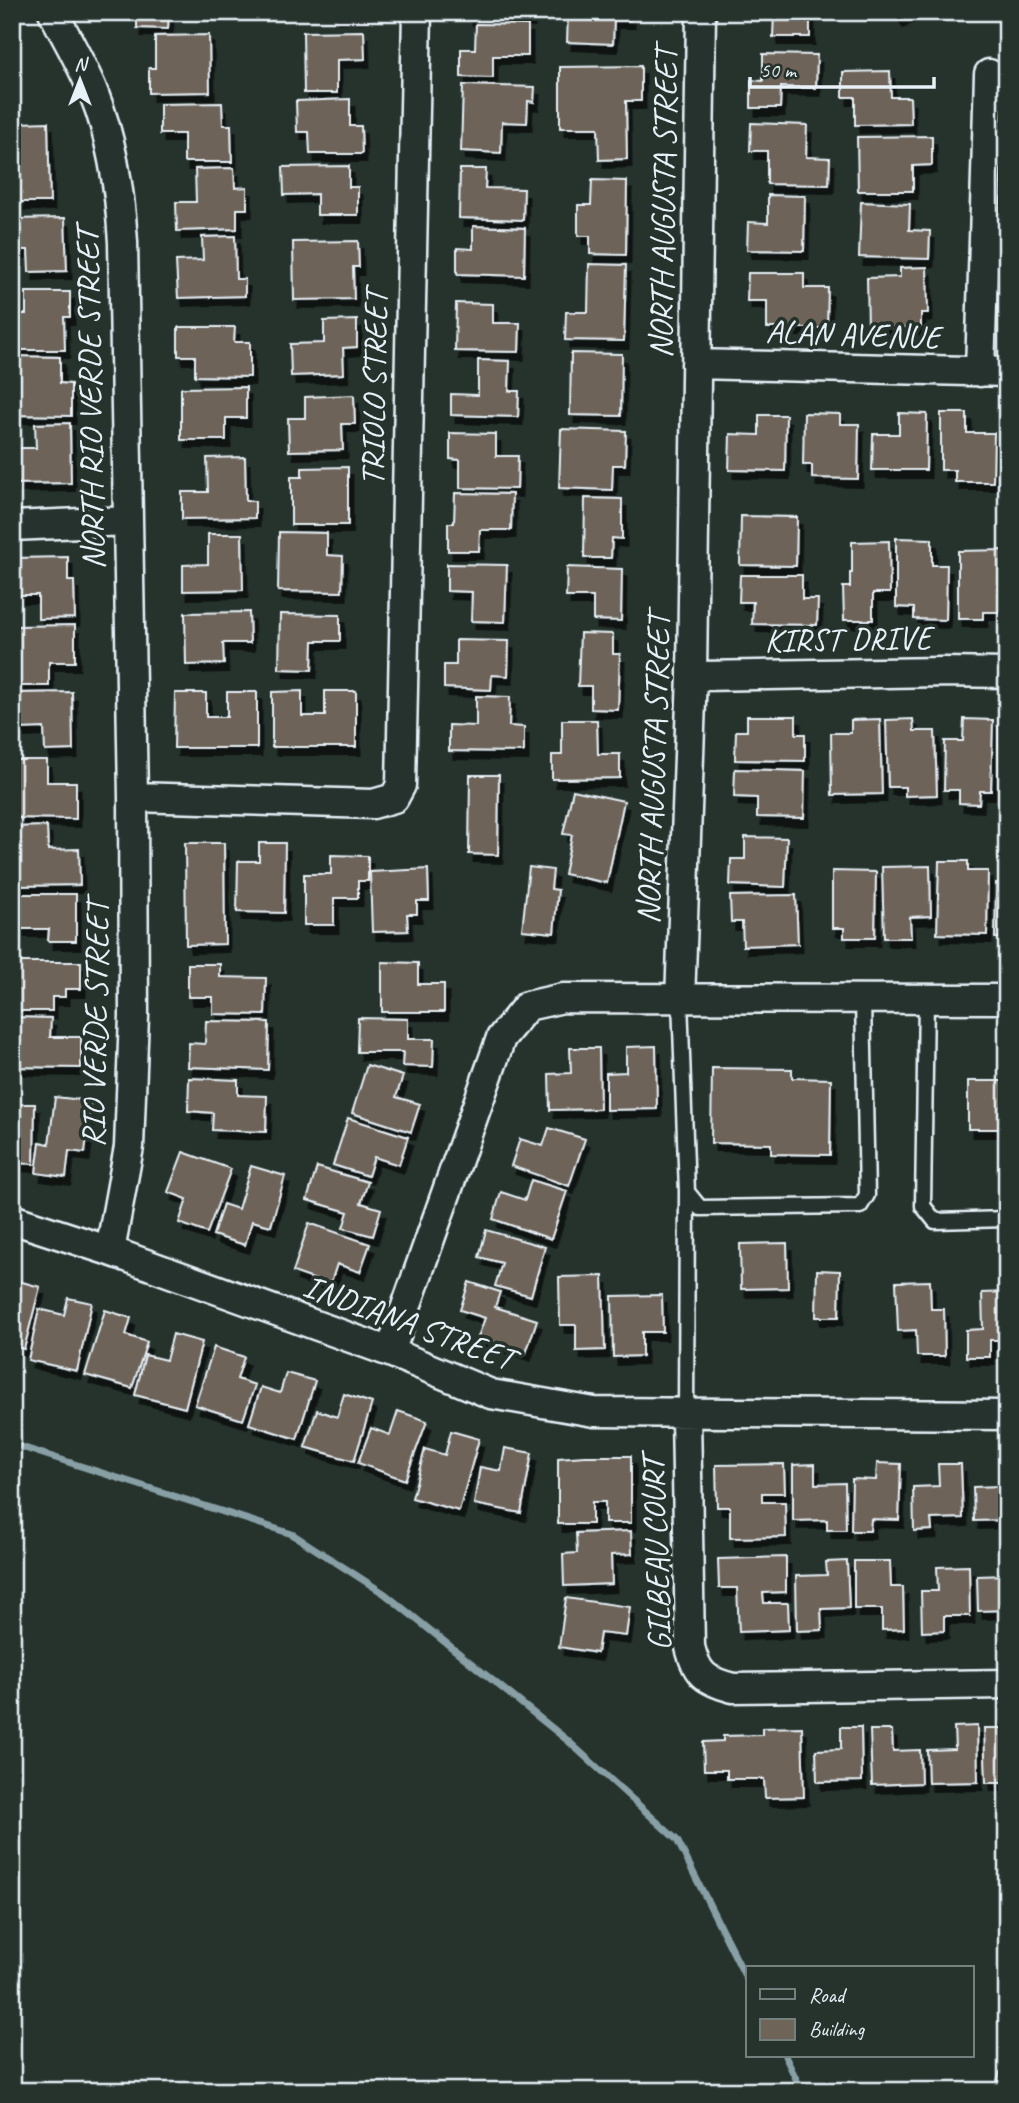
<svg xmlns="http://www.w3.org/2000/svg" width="1019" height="2103" viewBox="0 0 1019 2103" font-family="Caveat,sans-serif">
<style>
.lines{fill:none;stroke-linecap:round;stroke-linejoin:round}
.stream{stroke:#879fa5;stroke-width:7}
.building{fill:#6e6458;stroke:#e8f1f8;stroke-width:2;filter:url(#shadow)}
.lane-casing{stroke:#e8f1f8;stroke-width:19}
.street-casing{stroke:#e8f1f8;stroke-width:33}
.lane{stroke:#26332d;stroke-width:14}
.street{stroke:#26332d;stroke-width:28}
.labels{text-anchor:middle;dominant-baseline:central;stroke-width:7;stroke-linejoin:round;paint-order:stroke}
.street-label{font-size:33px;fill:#e8f1f8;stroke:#26332d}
</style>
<defs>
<filter id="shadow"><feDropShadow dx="4.5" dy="8" stdDeviation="0" flood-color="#0009"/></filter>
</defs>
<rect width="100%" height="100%" fill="#26332d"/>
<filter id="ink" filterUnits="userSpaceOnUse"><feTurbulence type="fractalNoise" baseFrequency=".0143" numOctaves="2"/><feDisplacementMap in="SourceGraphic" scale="14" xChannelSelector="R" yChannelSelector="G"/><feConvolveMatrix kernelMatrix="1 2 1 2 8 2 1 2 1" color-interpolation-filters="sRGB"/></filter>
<g filter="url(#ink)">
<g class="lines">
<path class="stream" d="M12 1444 292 1534 385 1594 567 1740 677 1840 748 1982
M785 2056 802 2091"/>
</g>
<path class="building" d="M137 12H169L168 29 137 28Z
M334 12H366V14L334 15Z
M468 12H530V19L468 17Z
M583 12H630V20H614L613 44 567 42 568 14H583Z
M774 12H810V37H773Z
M894 12H912L899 20Z
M476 24 528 25V56H493V78L461 77V49H475Z
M364 31 365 59 337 60V93H304L303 32Z
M209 35 210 92 149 93V68H155V36Z
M763 54 817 55 816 88 781 87 780 108H751V80L763 81Z
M641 66V101H626L627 159 599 160 598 128H560V67Z
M890 71 891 97H910L911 124 855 125V97H843V72Z
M463 85 535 87 534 102 528 101 527 123 502 122 501 153 461 151Z
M350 99V126H361L362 154H310L309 132H297L296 101Z
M222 103 223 125H231L232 162H184V134H160V104Z
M48 122 50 202H20L19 123Z
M751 123 807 125 806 157 830 158 829 185 767 184V151H750Z
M932 136V165L913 166V191H858L857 137Z
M349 166V187H358V215H317V194L284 195 283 167Z
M234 168 235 188 247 187V209H237V229L177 231 176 202H196L195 169Z
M460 169H486L485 188 524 189 523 220 459 218Z
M592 180 627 181 626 255 590 254V236H578V205H591Z
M768 195 805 196 804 251 747 250 748 222 768 223Z
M861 202 910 204 909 230 930 231 929 259 859 257Z
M65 218 67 271 29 272 28 250H12V219Z
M473 226 525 228 524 276 457 274V248L473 249Z
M235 236 236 279H245V296L178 298 176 261 203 260 202 237Z
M358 241 359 267H353L354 299 294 300 293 242Z
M589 264 626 265 624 341 565 340 566 312H588Z
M927 267 928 313H921V327L868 328 867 278 900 277V268Z
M748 273H804V288H828L827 328H767V301H747Z
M26 292H70V317H64L65 350H12V314H26Z
M456 303 493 304V323H520L519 352 455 351Z
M357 320V347L343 348 344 374 291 376 290 344 324 343V321Z
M178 327H235L234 342H250V377L195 376V356H178Z
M571 353 622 354 621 416 570 415Z
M12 356 60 357V383L71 384V416L12 415Z
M478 360 510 361 509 391H519L518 417 451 415V394L478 395Z
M246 387V418H226V440H181V388Z
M354 395 355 424H342L343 450 289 451 288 418H305V397Z
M804 413 840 414V424H859L858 479 812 478V465H803Z
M899 413 927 414 926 470H872L873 434H899Z
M941 413H967V433H994L993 482H955V470H941Z
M759 415H786L785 471 729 470 730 434 759 435Z
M70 423 71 483 12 484V448H36L35 424Z
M561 429 626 431 625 465H613L612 490 559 488Z
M450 433 496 434V456H518L517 489 460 488V460L450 459Z
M245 457 246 501H255V518L182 519V492H208L207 458Z
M348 467V525H291V477H302V468Z
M455 493 512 494 511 530H480L479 551H448V523H454Z
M585 498 622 499V539L612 538 611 558H584Z
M741 516 797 517 796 566 740 565Z
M279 532 327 533V555L343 556 342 592 278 591Z
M208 534H242L243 590 183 591V565L208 564Z
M896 538 932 539V565H947L946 620 914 619V608L896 607Z
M889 541 890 593H873V620H844L843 587H850V573H852V542Z
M1006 550V612H983V619H958V551Z
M68 557V581H74L75 618 38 619V595H12V558Z
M447 564 507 565 505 622 471 621 472 592 447 591Z
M567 567 622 569 621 621 593 620V597H566Z
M740 575H802V599H818L817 625 752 624 753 602H739Z
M249 612 250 643H223L224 664 186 665 185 613Z
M280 614 340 615V641H313L312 670 279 669Z
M75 625V662H49V686H17V626Z
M580 633 613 634V654H620L618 710 591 709V686H578Z
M456 640 509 641 508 676 492 675 491 690 444 688V665H456Z
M302 691V716H325V691H356V747H272V692Z
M72 692 73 750 45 751 44 728 20 729 19 693Z
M227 692H257V748H174L175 693H206V717H227Z
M476 696 510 697 509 726 524 727V752L449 751V725L476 726Z
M747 716H796V734H805V761L735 760 736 731H747Z
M880 719 882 794 832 795 831 733H851V720Z
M913 719 914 731H935L937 795 905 796V787H888L886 720Z
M964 719 993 720 991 791H980L979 804 959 803V790H944L945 741H963Z
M999 719H1007V789H1000Z
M562 720H597L598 754H620V778L552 779V755H562Z
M13 760H47V782H76V819L12 818Z
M735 769 805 771 804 818 757 817V798L734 797Z
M470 775H499L498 855 469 854Z
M573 790 624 801 607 883 564 874 572 835 563 834Z
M47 826 48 850 79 849 80 885 18 886 17 853H12V827Z
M745 837 787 838 785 887 730 885 731 859H745Z
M185 843H224L225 944 186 945Z
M259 843H285L284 913 237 912 238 861H259Z
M331 855 368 856V881H358V898H334V925H304V874H331Z
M939 861H968V871H988L987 935 937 934Z
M930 866 931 916 910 917 911 938H884L882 867Z
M529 867 553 870 551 889 558 890 554 933 522 930Z
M428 869 429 901H417V914H407L408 931 372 932 370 872Z
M832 871 876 872 875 938H844V928H832Z
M996 883 1007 884V938H995Z
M20 894H76V941H48L49 929H20Z
M796 895 798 944 743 946 742 922H731L730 896Z
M12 962H81V989H65V997H52V1011H12Z
M382 962 418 963V984H444V1012H382Z
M188 964H220V977L266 978 265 1015 213 1014V997H188Z
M12 1017 51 1018 50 1037H81V1068L12 1067Z
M358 1018 408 1019V1039H434L433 1067 402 1066 403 1052H357Z
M206 1021 269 1022 268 1070 188 1067 189 1043 205 1044Z
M656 1046 657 1109 606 1110V1073L626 1072V1047Z
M570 1048H599L600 1109 550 1110 549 1074 571 1073Z
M367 1065 403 1076 396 1097 420 1104 411 1132 352 1113Z
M712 1068 792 1069V1078L831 1079 830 1155 771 1154V1144L711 1143Z
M189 1078 238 1080V1095L267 1096 266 1132 212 1130 213 1113 188 1111Z
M968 1081H1007V1129H968Z
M55 1097 91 1101 85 1153 69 1151 66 1177 36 1173 40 1142 49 1144Z
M12 1104H35L34 1164 12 1163Z
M348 1118 408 1137 399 1165 374 1157 368 1176 333 1165Z
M549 1128 585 1139 569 1186 511 1166 520 1139 543 1146Z
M183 1152 231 1169 207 1233 179 1223 187 1199 168 1192Z
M251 1166 285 1176 271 1226 252 1221 245 1245 213 1235 223 1204 238 1209Z
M317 1167 368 1182 361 1203 381 1209 373 1236 343 1228 348 1212 307 1200Z
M531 1180 567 1191 551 1239 493 1219 501 1192 525 1200Z
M309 1223 370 1244 360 1272 337 1264 330 1285 293 1272Z
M486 1230 545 1247 531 1296 495 1286 502 1263 479 1257Z
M787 1243 788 1288 741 1289 740 1244Z
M817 1270 840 1271 839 1317H816Z
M603 1276 605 1350 576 1351V1325H560L559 1277Z
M15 1280 40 1287 24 1349 12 1346V1292Z
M930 1281 931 1309H944L945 1356H917L916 1330 898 1331 896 1282Z
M469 1282 500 1292 495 1307 537 1320 526 1353 478 1337 485 1318 460 1310Z
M1007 1292V1340H990V1357H966V1330L983 1329 982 1293Z
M662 1295 663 1332H642V1356L613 1357 612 1296Z
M68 1298 92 1303 77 1371 28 1360 39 1309 64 1315Z
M105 1310 131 1318 126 1335 147 1342 132 1388 85 1375Z
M173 1334 202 1342 185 1408 135 1395 145 1355 166 1360Z
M214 1347 244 1357 237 1379 255 1385 243 1420 195 1405Z
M286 1373 315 1381 297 1439 249 1424 261 1387 280 1393Z
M344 1394 372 1403 354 1461 305 1447 317 1410 337 1417Z
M398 1411 427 1421 405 1480 358 1463 371 1428 390 1435Z
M451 1431 479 1439 459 1511 412 1498 425 1449 445 1455Z
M505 1448 532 1453 521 1513 474 1504 480 1467 501 1471Z
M585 1456H631V1523H605V1502H592V1524H558V1458Z
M877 1463 901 1464 899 1520 871 1519 870 1531H851L852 1479 876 1480Z
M784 1464 785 1493H762V1502H785L786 1537 730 1538V1507H717L716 1465Z
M815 1464V1484L845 1483 846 1530H827V1520L793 1521V1465Z
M938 1464H961L963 1518 931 1519 932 1530 914 1531 913 1487 939 1486Z
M1001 1464H1007V1520L974 1521 973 1487 1001 1486Z
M631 1531 632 1554 611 1555 612 1584 564 1586 563 1554 577 1553 576 1533Z
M786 1557V1592L763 1593 764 1603H788L789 1630 739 1632 737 1588H719L718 1559Z
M847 1561 849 1608 821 1609 822 1630 797 1631 796 1576 827 1575 826 1562Z
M854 1561H890L891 1587H903L904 1629 882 1630V1609H854Z
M969 1566 970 1616H944V1631L922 1632 921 1591H938L937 1567Z
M1007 1575V1632H1005V1610L978 1611 977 1576Z
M566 1598 630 1607 626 1636 600 1633 597 1653 559 1647Z
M977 1726 978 1782 928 1783 927 1750 955 1749 954 1727Z
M802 1727 804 1797 765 1798 764 1779H727V1770H704L703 1742 723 1741V1736L762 1735V1728Z
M841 1727H861L862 1781 817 1782 816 1750 841 1749Z
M984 1728H1006L1007 1803 1005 1783H986Z
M870 1730H892L893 1751 920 1750 921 1783 872 1785Z
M1000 2072 1007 2074V2091H994Z"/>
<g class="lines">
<g class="lane-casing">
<path id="lane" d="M926 999 923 1206 935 1221 1007 1219
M680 1000 687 1192 700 1208 860 1206 867 1195 863 1000
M686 1414 687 1192"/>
</g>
<g class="street-casing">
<path id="street" d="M53 12C67 39 83 66 94 94 113 141 120 192 123 242L133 797 134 1016 129 1147 110 1251
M696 364 1007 372
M980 372 989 74
M12 526 127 521
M692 674 701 676 943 672 1007 673
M133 797 373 804 394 798 401 785 417 12
M680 1000 692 674 701 12
M12 1219 110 1251 390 1352 491 1394 594 1412 1007 1415
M390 1352 501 1038 527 1006 563 998 1007 999
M686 1414 690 1647C697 1675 706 1681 733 1688L1007 1684"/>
</g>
<use href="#lane" class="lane"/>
<use href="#street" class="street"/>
</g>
</g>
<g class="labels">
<g class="street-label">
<text transform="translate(663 203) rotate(-89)">NORTH AUGUSTA STREET</text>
<text transform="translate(853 334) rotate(2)">ALAN AVENUE</text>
<text transform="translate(374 388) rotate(-89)">TRIOLO STREET</text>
<text transform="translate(90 399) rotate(-91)">NORTH RIO VERDE STREET</text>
<text transform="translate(848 639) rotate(-1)">KIRST DRIVE</text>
<text transform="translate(653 769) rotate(-88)">NORTH AUGUSTA STREET</text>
<text transform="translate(95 1024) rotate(-89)">RIO VERDE STREET</text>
<text transform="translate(409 1322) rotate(20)">INDIANA STREET</text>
<text transform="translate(656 1554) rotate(-92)">GILBEAU COURT</text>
</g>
</g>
<rect width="1019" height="2103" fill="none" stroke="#26332d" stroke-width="42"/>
<rect x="21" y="21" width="977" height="2061" fill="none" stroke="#e8f1f8" stroke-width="2.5" filter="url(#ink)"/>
<rect x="746" y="1966" width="228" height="91" fill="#26332d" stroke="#747f7e" stroke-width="2"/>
<rect x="760" y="1989" width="35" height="10" fill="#26332d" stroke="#747f7e" stroke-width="2"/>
<text x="809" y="2002" font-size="21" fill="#e8f1f8">Road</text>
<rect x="760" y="2019" width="35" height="21" fill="#6e6458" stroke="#747f7e" stroke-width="2"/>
<text x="809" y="2036" font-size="21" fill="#e8f1f8">Building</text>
<g transform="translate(80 80)" stroke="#26332d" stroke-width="5" paint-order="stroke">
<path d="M0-5L12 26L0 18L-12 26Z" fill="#e8f1f8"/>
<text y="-10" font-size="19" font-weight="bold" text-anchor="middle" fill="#e8f1f8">N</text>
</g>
<path d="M750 77v10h184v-10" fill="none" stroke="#e8f1f8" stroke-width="3.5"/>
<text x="760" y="77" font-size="21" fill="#e8f1f8" stroke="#26332d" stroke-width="5" paint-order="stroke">50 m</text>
</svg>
